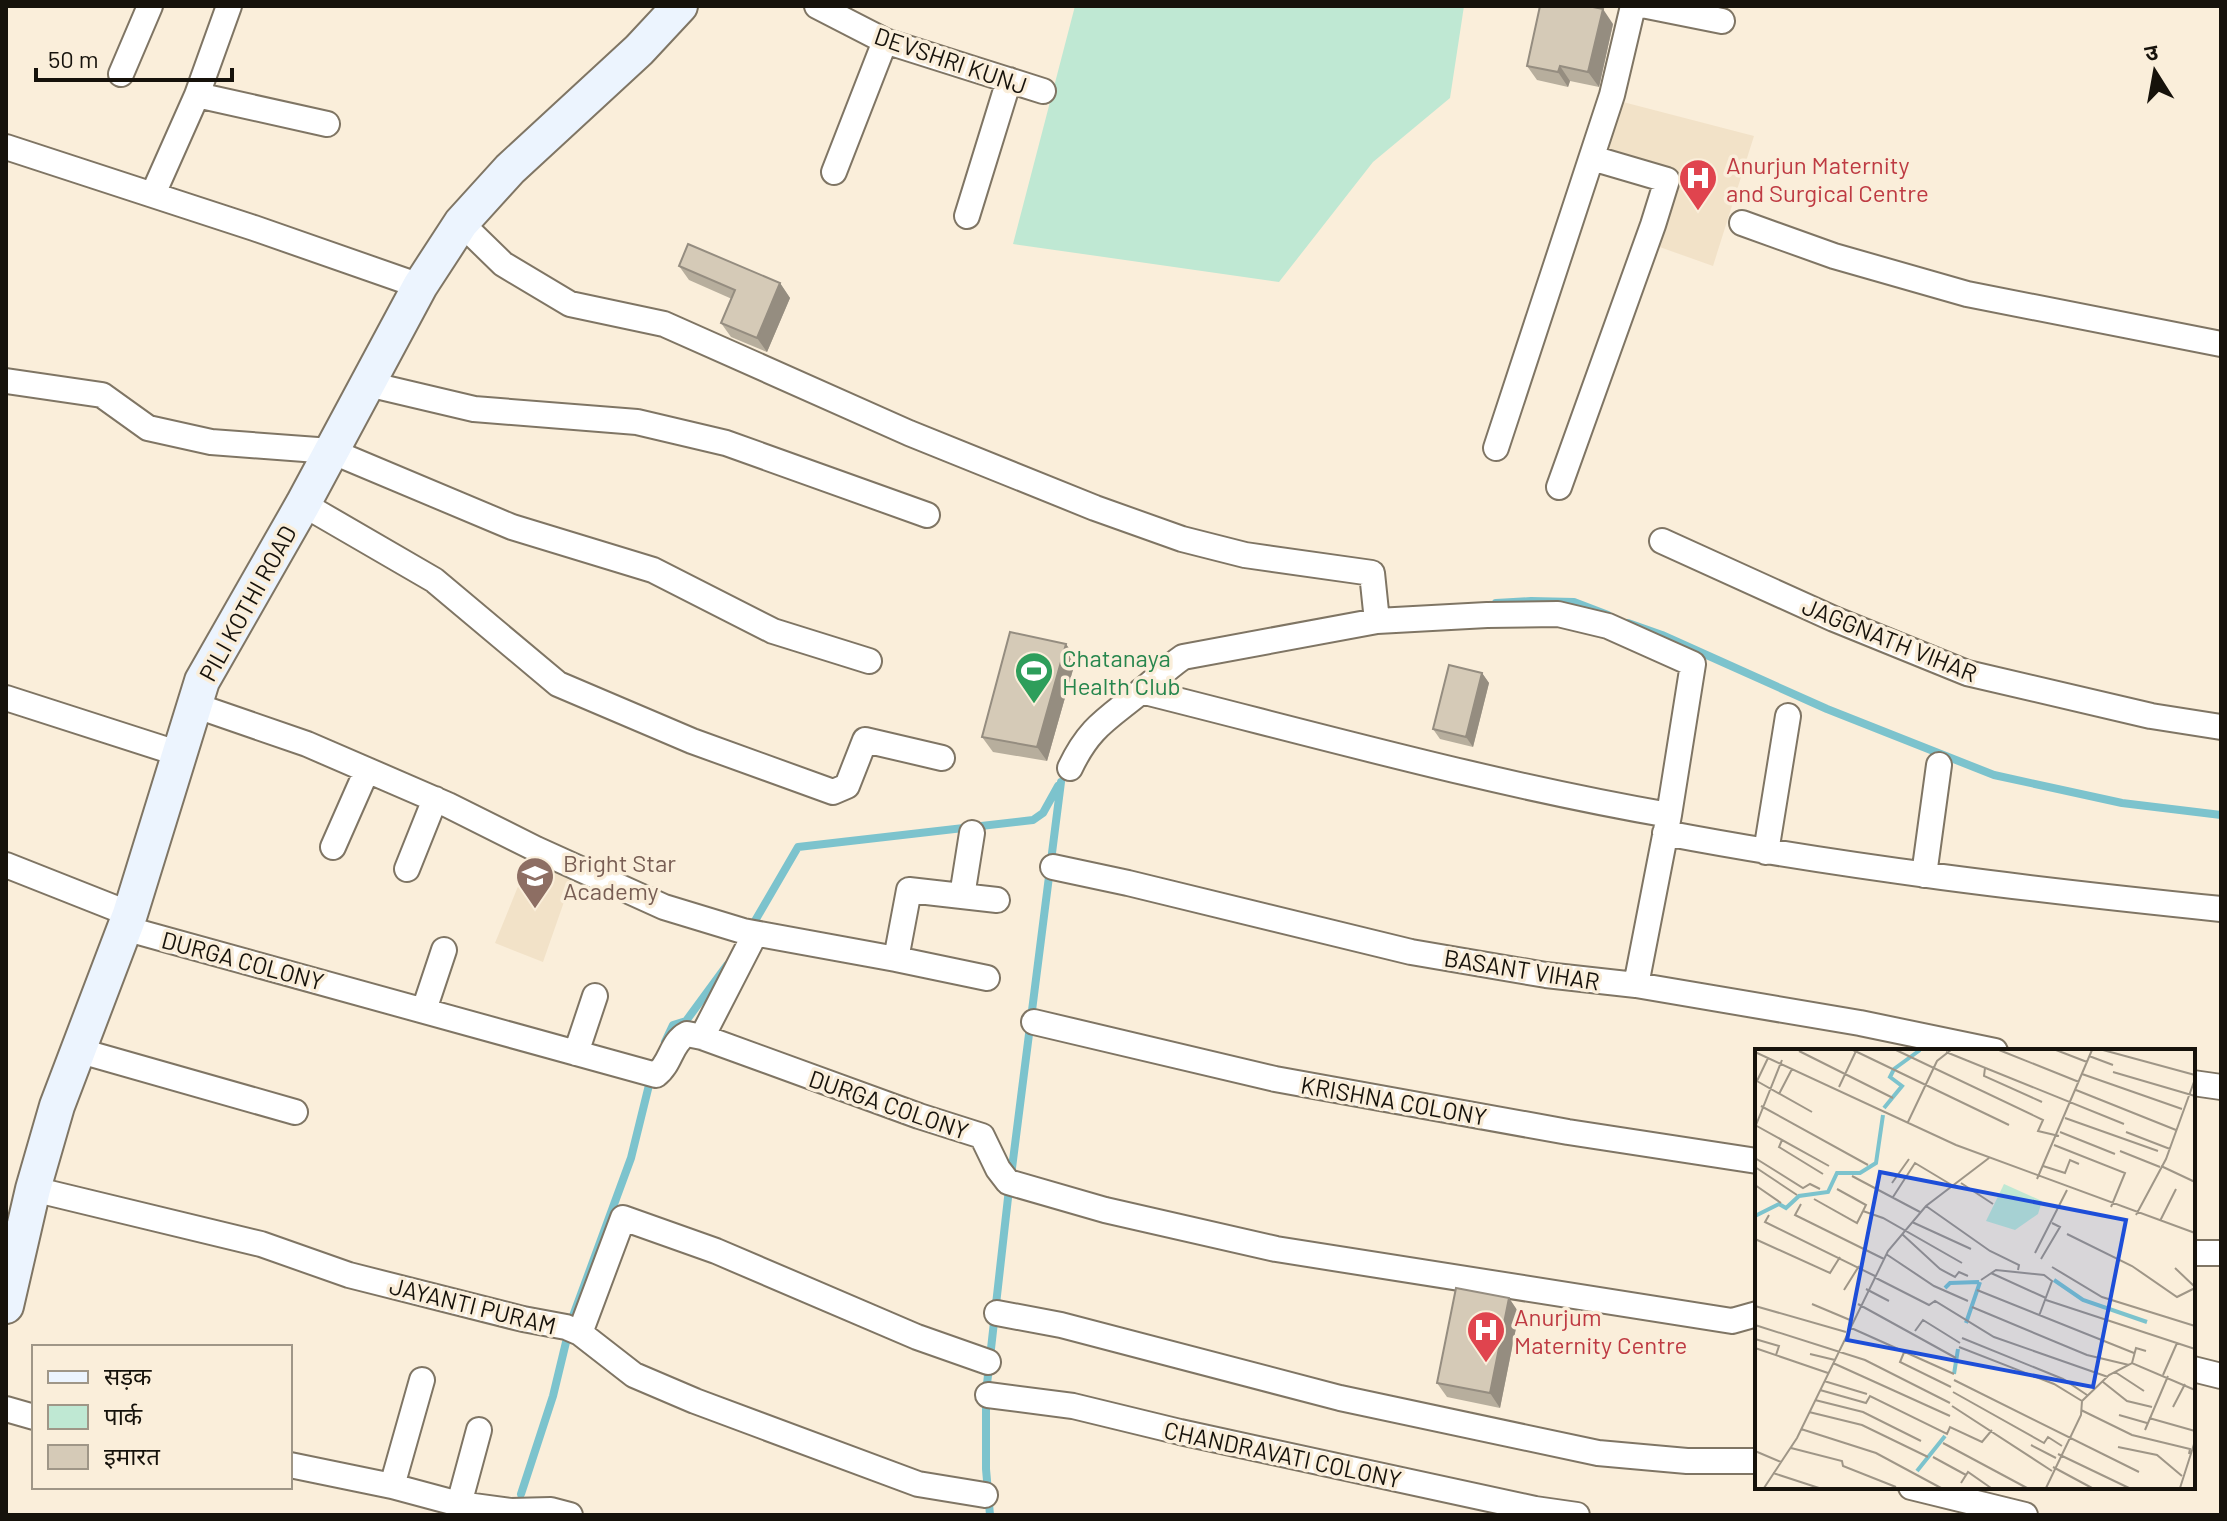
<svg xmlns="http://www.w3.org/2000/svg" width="2227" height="1521" viewBox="0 0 2227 1521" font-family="Barlow,'Noto Sans Devanagari',sans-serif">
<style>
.built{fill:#f2e2c8}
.green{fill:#bfe8d3}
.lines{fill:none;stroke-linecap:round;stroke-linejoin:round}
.stream{stroke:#7cc3cd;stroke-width:8}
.street-casing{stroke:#7f7564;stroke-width:28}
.secondary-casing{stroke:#7f7564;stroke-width:38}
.street{stroke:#fff;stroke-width:24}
.secondary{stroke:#ecf4fe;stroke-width:34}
.wall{fill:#b7ae9d}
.shaded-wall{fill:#958d80}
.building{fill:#d5cab7;stroke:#958d80;stroke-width:2}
.labels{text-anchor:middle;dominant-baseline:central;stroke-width:7;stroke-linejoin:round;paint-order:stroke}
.street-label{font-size:24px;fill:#16120b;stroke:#faeeda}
.health-label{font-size:24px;fill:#be3a42;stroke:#faeeda;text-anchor:start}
.leisure-label{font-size:24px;fill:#27864d;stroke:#faeeda;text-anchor:start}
.education-label{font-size:24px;fill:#785e54;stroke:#faeeda;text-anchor:start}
.inset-river{fill:none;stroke:#7cc3cd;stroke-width:4}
.inset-road{fill:none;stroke:#9f9687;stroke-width:2}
.view{fill:#1d4ed8;fill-opacity:0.15;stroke:#1d4ed8;stroke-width:4}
.inset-edge{fill:none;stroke:#16120b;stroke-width:4}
</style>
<rect width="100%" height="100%" fill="#faeeda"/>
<path class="built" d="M1623 102 1754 136 1713 266 1654 245 1676 180 1606 157Z
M530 857 573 876 543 962 495 943Z"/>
<path class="green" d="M1075 6H1464L1450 98 1373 162 1279 282 1013 244Z"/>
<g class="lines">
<path class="stream" d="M1496 603 1531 601 1574 602 1608 615
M1628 623 1662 635 1827 709 1994 775 2122 803 2221 815
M752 926 798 847 1033 820 1043 813 1058 786
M665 1042 673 1025 686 1021 727 965
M1011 1176 1061 782
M573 1316 631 1158 650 1081
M521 1494 553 1396 567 1338
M990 1515 986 1469V1393L1009 1189"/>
<g class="street-casing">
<path id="street" d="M817 6 885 41 1043 91
M1647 6 1722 21
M121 74 150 6
M197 95 327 124
M6 147 254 228 420 286
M834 172 885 41
M153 194 197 95 229 6
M967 216 1009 80
M461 223 503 264 570 304 664 324 909 433 1095 508 1182 539 1245 555 1372 573 1377 621
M1742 223 1834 256 1967 294 2221 344
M6 381 102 395 148 428 211 442 331 451 512 527 653 570 773 631 869 661
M368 384 474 409 637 422 726 443 927 515
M1496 448 1612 95 1633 6
M1559 487 1653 225 1667 180 1592 158
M303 504 434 580 558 684 692 741 833 792 847 786 865 740 942 758
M1662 541 1834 619 1967 673 2151 716 2221 727
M1141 691C1317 735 1491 784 1669 815
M6 698 180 754
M194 705 307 744 448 805 536 849 664 907 743 931 896 959 987 978
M1070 768C1089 728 1106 720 1138 694 1154 681 1167 668 1183 657L1377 621 1487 615 1558 614 1608 626 1693 664 1669 815 1636 985
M1665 833C1849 868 2035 890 2221 909
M333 847 367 770
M1766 852 1788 716
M6 865 130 914
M1053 867 1128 883 1411 952 1546 975 1636 985 1860 1023 1995 1051
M407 869 435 799
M1924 875 1939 765
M962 896 972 833
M124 928 656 1075C671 1064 671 1042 687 1034L702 1037 919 1116 982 1136 998 1169 1008 1182 1105 1210 1276 1249 1732 1321 1757 1314
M896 959 909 890 997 900
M424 1010 444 950
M1034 1022 1275 1079 1568 1132 1757 1161
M702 1037 755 934
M77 1050 295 1112
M576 1053 595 996
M2193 1083 2221 1087
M33 1189 261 1244 349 1275 523 1319 566 1327 580 1333 634 1375 695 1401 918 1484 985 1495
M2193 1253H2221
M997 1313 1061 1325 1340 1398 1598 1453 1687 1461H1757
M580 1333 623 1218 716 1251 917 1337 988 1362
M2193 1369 2221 1376
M988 1395 1073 1406 1180 1432 1535 1509 1577 1515
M6 1409 34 1417
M290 1465 392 1486 459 1504 511 1511 551 1510 570 1515
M392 1486 422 1380
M1911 1487 2025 1515
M459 1504 479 1430"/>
</g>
<g class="secondary-casing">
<path id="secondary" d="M6 1306 33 1189 57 1106 130 914 202 681 303 504 420 286 461 223 510 169 639 50 680 6"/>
</g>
<use href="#street" class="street"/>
<use href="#secondary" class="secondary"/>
</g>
<path class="wall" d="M1613 24 1599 87 1570 81 1568 87 1537 80 1527 66Z
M679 266 780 283 790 298 767 352 731 337 721 323 732 299 689 280Z
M1066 644 1076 659 1047 761 993 752 982 737Z
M1482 673 1489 683 1473 747 1440 739 1433 729Z
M1509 1298 1519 1313 1500 1408 1447 1397 1437 1383Z"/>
<path class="shaded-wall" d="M1603 9 1613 24 1599 87 1588 72Z
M1560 66 1570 81 1568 87 1558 72Z
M780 283 790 298 767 352 757 338Z
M1066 644 1076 659 1047 761 1037 747Z
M1482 673 1489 683 1473 747 1466 737Z
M1509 1298 1519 1313 1500 1408 1490 1393Z"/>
<path class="building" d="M1540 6H1588L1603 9 1588 72 1560 66 1558 72 1527 66Z
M688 244 780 283 757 338 721 323 735 290 679 266Z
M1010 632 1066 644 1037 747 982 737Z
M1449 665 1482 673 1466 737 1433 729Z
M1456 1288 1509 1298 1490 1393 1437 1383Z"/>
<defs>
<g id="hospital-pin" transform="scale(2)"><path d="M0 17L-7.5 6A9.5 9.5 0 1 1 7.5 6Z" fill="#e0444e" stroke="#faeeda"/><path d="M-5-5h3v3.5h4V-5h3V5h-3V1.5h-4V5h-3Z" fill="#fff"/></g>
<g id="stadium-pin" transform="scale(2)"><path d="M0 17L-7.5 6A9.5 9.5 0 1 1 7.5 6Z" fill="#2e9e5b" stroke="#faeeda"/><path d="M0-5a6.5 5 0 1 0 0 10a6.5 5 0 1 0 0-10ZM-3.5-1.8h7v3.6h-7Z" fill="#fff"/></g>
<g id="school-pin" transform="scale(2)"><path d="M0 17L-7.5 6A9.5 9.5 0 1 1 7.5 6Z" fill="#8d6e63" stroke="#faeeda"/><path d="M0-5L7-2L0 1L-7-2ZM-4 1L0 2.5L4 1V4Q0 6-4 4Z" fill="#fff"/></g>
</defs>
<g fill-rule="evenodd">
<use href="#hospital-pin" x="1698" y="178"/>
<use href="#stadium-pin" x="1034" y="671"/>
<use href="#school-pin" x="535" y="876"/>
<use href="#hospital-pin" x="1486" y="1330"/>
</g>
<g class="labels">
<g class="street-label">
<text transform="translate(951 60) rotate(19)">DEVSHRI KUNJ</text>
<text transform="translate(247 603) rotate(-61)">PILI KOTHI ROAD</text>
<text transform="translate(1890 639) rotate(22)">JAGGNATH VIHAR</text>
<text transform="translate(243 960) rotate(15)">DURGA COLONY</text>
<text transform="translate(1522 969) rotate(9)">BASANT VIHAR</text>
<text transform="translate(1394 1100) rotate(10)">KRISHNA COLONY</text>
<text transform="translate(889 1104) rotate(19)">DURGA COLONY</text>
<text transform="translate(473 1305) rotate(14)">JAYANTI PURAM</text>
<text transform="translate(1283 1454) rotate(12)">CHANDRAVATI COLONY</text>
</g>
<g class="health-label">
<text x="1726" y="164">Anurjun Maternity<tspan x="1726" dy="28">and Surgical Centre</tspan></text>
<text x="1514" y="1316">Anurjum<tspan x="1514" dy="28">Maternity Centre</tspan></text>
</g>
<g class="leisure-label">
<text x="1062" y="657">Chatanaya<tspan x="1062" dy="28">Health Club</tspan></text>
</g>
<g class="education-label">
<text x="563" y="862">Bright Star<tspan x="563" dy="28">Academy</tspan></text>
</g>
</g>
<g transform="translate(1755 1049)">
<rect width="440" height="440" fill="#faeeda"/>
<path d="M249 135 287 152 283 165 260 181 231 172Z" fill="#bfe8d3"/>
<path class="inset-river" d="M129 59 147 37 135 28 139 20 165 1M0 167 24 155 31 159 44 147 73 143 82 124H105L121 114 128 66M299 231 328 251 392 273M190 239 195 234 224 233M211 274 225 233M199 325 203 300M162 422 190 387"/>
<path class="inset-road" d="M98 1 254 76M141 1 288 71 283 82 304 87M244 1 324 33M301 1 332 13M348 1 440 26M44 2 138 49M0 3 201 96 440 184M191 3 369 75M334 7 358 16M230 19 229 27 287 53M358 23 440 47M327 25 427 60M0 31 57 63M2 32 13 9M84 38 101 2M321 41 421 81M24 45 37 20M6 57 113 116M310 69 403 102M153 73 182 12 196 1M0 76 74 117M1 76 27 11M305 83 360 105M371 83 415 100M27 91 24 98 68 125M299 96 370 124 356 158M365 102 405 118M0 109 48 139 55 135 65 140M288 117 310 124 315 111 324 115M406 117 440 133M0 118 42 146M97 127 165 163M282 130 337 1M137 134 154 110M206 134 238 155M0 136 26 154M82 140 111 156 108 162M138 148 160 114 200 138M59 150 102 174 108 162 128 169 207 214M46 155 40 166 129 210M171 157 235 202 264 216 263 221M14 166 10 173 120 227M381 166 411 110 440 30M405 172 421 140M157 173 216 200M147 185 185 220 200 228 204 223 213 227M312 185 377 217 422 248 440 239M0 190 75 224 85 208M280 204 312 141M131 205 179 237 213 252M286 210 305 178 297 174M297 218 347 248 440 277M420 219 440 238M236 224 291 249M119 228 174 256 180 252 239 288 353 328M226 231 241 221 289 226 297 232 284 267M111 240 134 252M89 241 104 217M222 241 379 304M291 251 440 300M57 255 95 271M103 255 201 309M0 257 91 283M217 258 332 306 374 316M0 276 110 311 195 354M94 278 199 325M160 282 168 271 205 294M207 289 308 330 332 346M0 290 24 297 21 306M204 298 299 335 327 352M0 299 73 324M150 301 145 313 196 338M55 305 80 311M78 314 195 367M377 314 381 299 391 302M360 323 389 342M408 326 422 294M199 331 384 423M69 332 112 345M348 333 372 352 397 358M65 341 111 354 115 347 192 385 195 378 227 393 237 381M198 343 289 394 293 388 307 397M60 351 108 363 166 392M197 357 297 422M418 358 430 335M326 361 377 386 435 400 434 405M54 363 107 376 173 408M364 366 392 374M394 369 440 382M46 380 121 404 186 439M390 381 413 327M188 394 272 439M276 396 301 409M363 398 402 406 427 427M36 399 87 412 88 417 141 438M0 402 26 413M303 405 374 439M178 408 211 426M298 418 337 439M18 424 64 439M206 434 213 423 236 439M9 439 42 389 133 202 171 157 234 109M291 439 326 366 327 352 354 326 377 314 440 341M425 439 440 392"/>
<path class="view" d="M125 123 371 171 338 338 92 291Z"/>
<rect width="440" height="440" class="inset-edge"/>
</g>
<rect width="2227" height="1521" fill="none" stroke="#16120b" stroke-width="16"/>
<rect x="32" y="1345" width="260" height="144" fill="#faeeda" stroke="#9f9687" stroke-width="2"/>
<rect x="48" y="1371" width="40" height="12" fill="#ecf4fe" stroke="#9f9687" stroke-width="2"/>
<text x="104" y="1385" font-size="24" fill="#16120b">सड़क</text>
<rect x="48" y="1405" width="40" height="24" fill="#bfe8d3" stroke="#9f9687" stroke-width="2"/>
<text x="104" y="1425" font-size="24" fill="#16120b">पार्क</text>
<rect x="48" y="1445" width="40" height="24" fill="#d5cab7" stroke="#9f9687" stroke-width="2"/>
<text x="104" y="1465" font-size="24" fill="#16120b">इमारत</text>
<g transform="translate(2155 72) rotate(349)" stroke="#faeeda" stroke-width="6" paint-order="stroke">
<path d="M0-6L14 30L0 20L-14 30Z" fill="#16120b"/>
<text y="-12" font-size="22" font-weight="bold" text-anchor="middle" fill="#16120b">उ</text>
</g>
<path d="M36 68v12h196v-12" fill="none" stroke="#16120b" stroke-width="4"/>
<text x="48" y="68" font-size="24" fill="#16120b" stroke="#faeeda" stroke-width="6" paint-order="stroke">50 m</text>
</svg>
